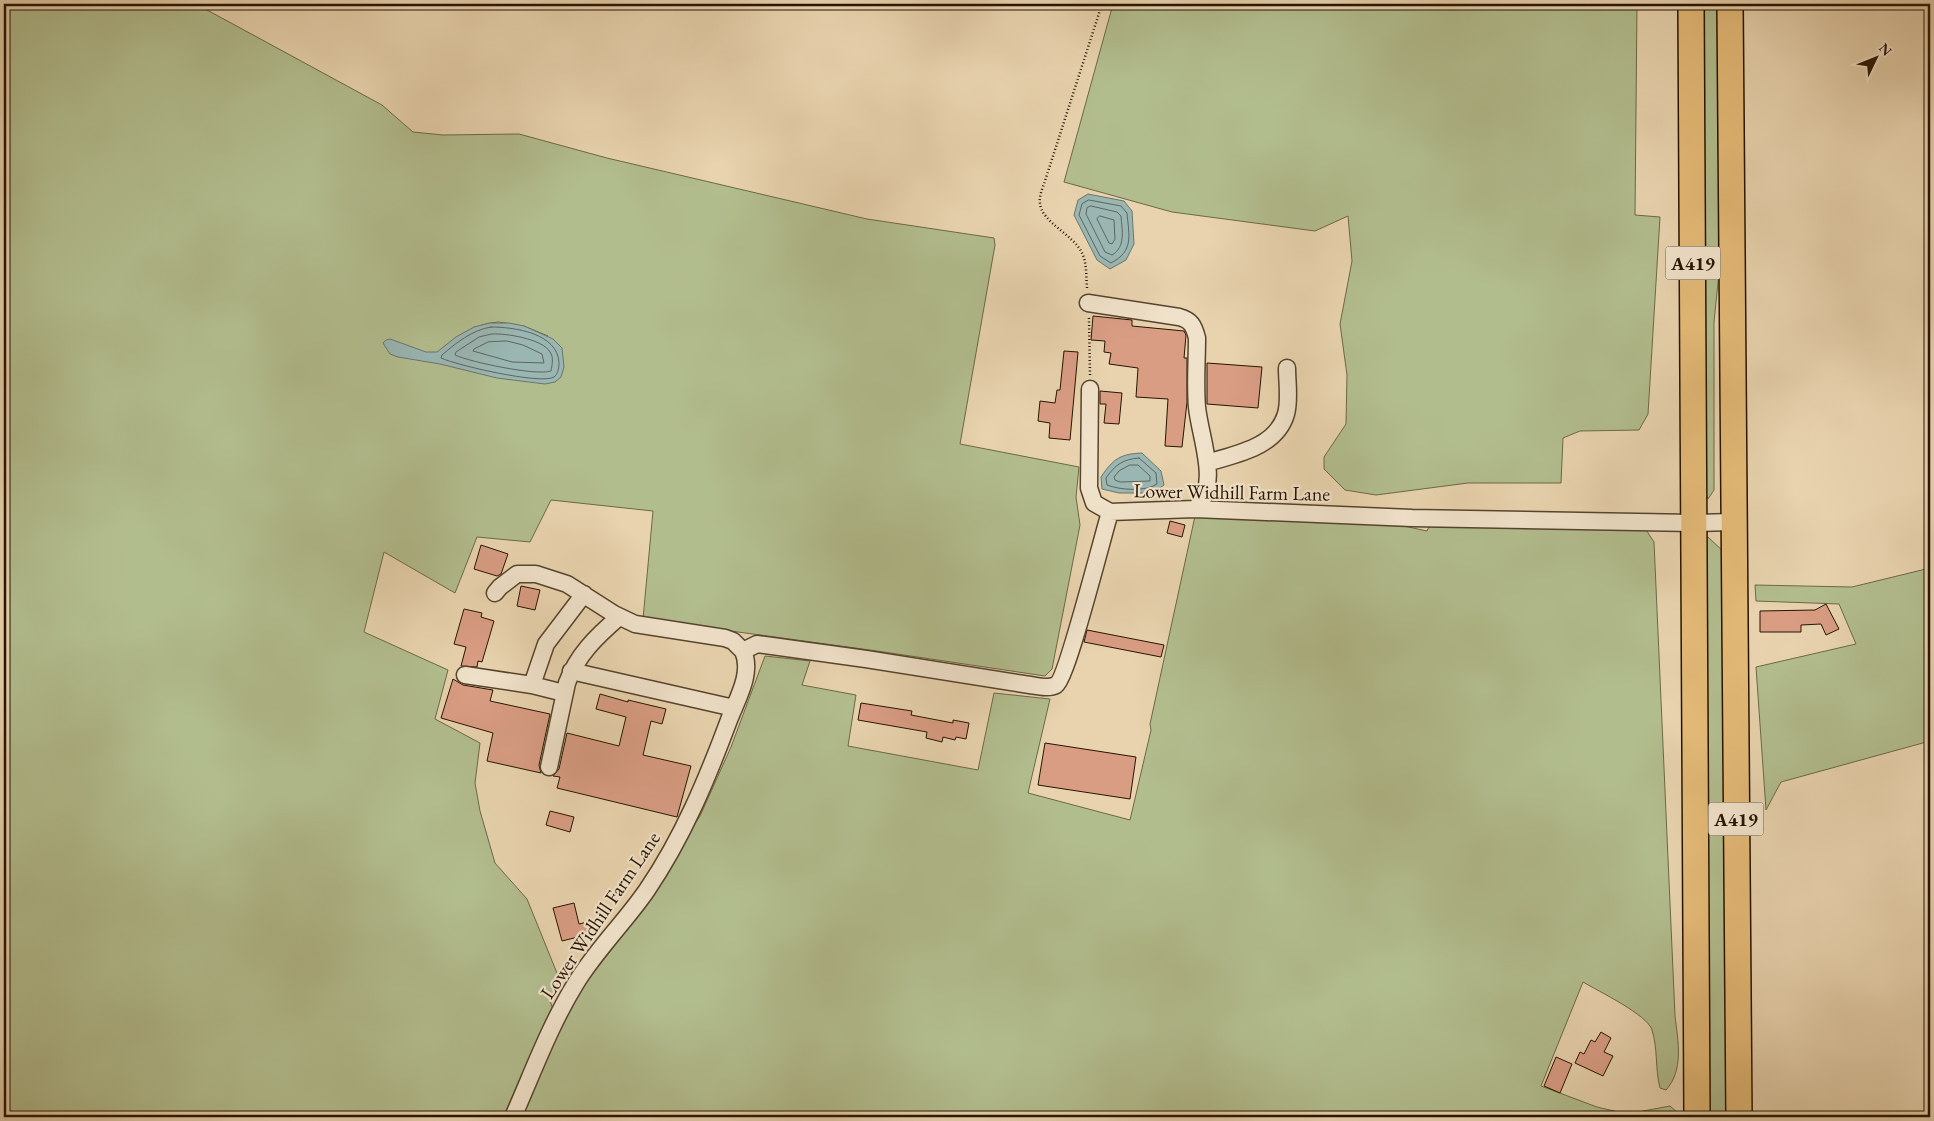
<svg xmlns="http://www.w3.org/2000/svg" width="1934" height="1121" viewBox="0 0 1934 1121" font-family="'EB Garamond',serif">
<style>
.green{fill:#b2bd8e;stroke:#6c6847;fill-rule:evenodd}
.water{fill:#99b6b3;stroke:#6b756b}
.lines{fill:none;stroke-linecap:round;stroke-linejoin:round}
.shore{stroke:#60655a;stroke-width:1}
.building{fill:#d99d84;stroke:#271400}
.minor-casing{stroke:#57442c;stroke-width:19}
.highway-casing{stroke:#271400;stroke-width:28}
.path{stroke:#271400;stroke-width:2.5;stroke-dasharray:1 2.5;stroke-linecap:butt}
.minor{stroke:#f0e2ca;stroke-width:16}
.highway{stroke:#e4ba77;stroke-width:25}
.labels{text-anchor:middle;dominant-baseline:central;stroke-width:4.5;stroke-linejoin:round;paint-order:stroke}
.shield{fill:#f0e2ca;stroke:#63523d;stroke-width:1}
.shield-label{font-size:19px;font-weight:bold;fill:#271400}
.street-label{font-size:20px;fill:#271400;stroke:#f0e2ca}
</style>
<rect width="100%" height="100%" fill="#e8d3ae"/>
<filter id="stains"><feTurbulence type="fractalNoise" baseFrequency=".004" numOctaves="4"/><feColorMatrix values="0 0 0 0 .2 0 0 0 0 .09 0 0 0 0 .02 0 0 0 .5 -.17"/></filter>
<radialGradient id="worn" r=".72"><stop offset=".6" stop-color="#630" stop-opacity="0"/><stop offset="1" stop-color="#630" stop-opacity=".3"/></radialGradient>
<path class="green" d="M4 4H196L382 105 413 132 443 135 519 134 607 158 867 219 994 238 995 245 960 444 1079 467 1076 497 1080 525 1052 669 1045 676 877 651 643 619 653 511 551 500 530 542 477 537 455 593 384 552 364 632 448 670 435 719 480 743 475 783 480 811 495 863 527 899 561 983 550 1000 553 1010 508 1117H4ZM498 322 524 326 548 336 440 350C458 336 474 324 498 322Z
M1113 4H1637L1635 215 1660 217 1648 414 1639 430 1580 431 1563 438 1561 483H1468L1376 495 1345 490 1324 469V457L1346 424 1347 375 1340 324 1352 261 1348 216 1315 231 1172 212 1064 182Z
M1701 4H1720L1721 253 1714 322V490L1708 499 1705 490Z
M1195 516 1404 526 1427 531 1433 518 1641 522 1654 542 1675 1016C1678 1041 1684 1070 1666 1090L1660 1088C1655 1069 1658 1049 1652 1030 1648 1015 1598 991 1583 982L1541 1086 1597 1107 1627 1114 1670 1106 1677 1112V1117H520L569 1004 627 930 700 816 731 747 765 656 810 661 802 685 856 695 848 746 978 770 994 693 1050 699 1028 793 1130 820 1151 730 1150 724Z
M1708 537 1725 553 1729 1117H1708L1704 538Z
M1930 568V741L1781 782 1766 810 1756 667 1856 644 1839 604 1756 601 1755 585 1852 587Z"/>
<path class="water" d="M1088 194 1124 201 1132 211 1134 244 1126 260 1110 269 1097 260 1074 215 1078 200Z
M490 323H509L524 326 553 339 562 348 564 367 561 377 555 382 545 384 497 378 440 364 398 357 390 354 383 343 386 340 390 339 426 352H437L456 337 474 327Z
M1142 453 1161 471 1164 485 1153 493H1119L1102 489 1101 477C1113 459 1120 454 1142 453Z"/>
<g class="lines">
<path class="shore" d="M1089 200 1121 206 1127 213C1129 236 1134 251 1111 263L1100 256 1079 215 1082 204Z
M1091 206 1117 212 1121 216C1122 230 1126 247 1112 255L1105 252 1086 214 1087 208Z
M1100 216 1114 220 1115 239 1112 244 1109 243 1097 219Z
M491 327C514 327 558 333 559 363 559 368 558 374 554 377 541 385 456 365 441 358L442 355C456 343 472 330 491 327Z
M492 334C505 333 543 339 550 352 554 357 552 365 551 371 536 376 470 362 455 355L456 352 479 337Z
M507 341 523 345 542 354 544 363 512 362 473 351 474 349 488 342Z
M1139 458 1156 473 1157 484C1145 492 1120 490 1107 485L1106 478C1115 465 1123 459 1139 458Z
M1130 465H1138L1150 476V481L1120 482 1115 480 1114 477 1119 471Z"/>
</g>
<path class="building" d="M1093 316 1132 320V326L1184 331 1186 335 1184 358H1187V402L1182 447 1165 446 1168 399 1136 397 1138 368 1109 364 1111 353 1104 352 1105 341 1091 340Z
M1064 351 1078 352 1070 440 1049 438 1050 423 1038 421 1040 401 1055 403 1057 390H1060Z
M1207 363 1262 367 1258 408 1207 404Z
M1100 391 1122 393 1119 424 1104 423 1106 404H1100Z
M1170 521 1185 525 1182 537 1167 533Z
M481 545 508 554 501 574 497 576 474 569Z
M521 586 540 590 535 610 517 606Z
M1826 604 1839 629 1826 635 1821 624 1801 625V632H1760V611L1815 610Z
M464 609 482 613 481 617 494 621 482 662 478 661 477 667 461 666 466 647 454 644Z
M1087 630 1164 645 1161 657 1084 642Z
M453 679 463 685 493 690 490 701 550 714 539 765 541 773 487 761 493 733 441 718Z
M600 694 628 702V700L666 709 662 724 651 721 643 755 691 766 677 817 557 788 560 777 553 776 559 769 567 733 619 746 626 717 596 709Z
M861 703 912 711 911 715 953 723V720L969 723 966 739 956 737 955 740 943 737 942 742 926 738 927 732 858 720Z
M1045 743 1136 757 1130 799 1038 785Z
M550 811 574 817 570 832 546 825Z
M574 903 579 924 595 920 598 932 562 941 553 908Z
M1601 1032 1611 1038 1604 1052 1613 1056 1603 1076 1575 1063 1580 1052 1584 1054 1591 1040 1595 1042Z
M1556 1057 1572 1064 1560 1093 1544 1086Z"/>
<g class="lines">
<g class="minor-casing">
<path id="minor" d="M1088 303 1179 317C1191 320 1194 326 1197 338 1197 361 1195 384 1197 407 1200 438 1221 486 1195 509
M1090 389 1089 488 1094 503 1110 512
M1207 463C1235 454 1276 448 1286 414 1290 400 1287 383 1287 368
M1110 512 1195 509 1412 518 1694 523 1734 522
M495 593 500 587 517 574H536L567 584 614 614 635 624 725 638 733 641 743 651 757 644 866 659 1030 685C1037 686 1049 689 1056 685 1067 678 1103 535 1110 512
M571 671 734 708
M465 675 532 685 564 693
M532 685 546 644 584 594
M549 767 567 683C577 655 597 636 619 617
M513 1117C533 1072 550 1025 576 983 596 950 625 922 647 890 683 837 707 779 729 720 737 699 753 673 743 651"/>
</g>
<g class="highway-casing">
<path id="highway" d="M1691 4 1697 1117
M1730 4 1739 1117"/>
</g>
<path class="path" d="M1087 288C1086 276 1087 263 1082 253 1074 235 1041 222 1040 203 1039 197 1042 189 1044 184L1102 4
M1089 318 1090 375"/>
<use href="#minor" class="minor"/>
<use href="#highway" class="highway"/>
</g>
<g class="labels">
<g class="shield">
<rect x="1665.5" y="246.5" width="55" height="33" rx="4"/>
<rect x="1708.5" y="802.5" width="55" height="33" rx="4"/>
</g>
<g class="shield-label">
<text x="1693" y="263">A419</text>
<text x="1736" y="819">A419</text>
</g>
<g class="street-label">
<text transform="translate(1232 492) rotate(1)">Lower Widhill Farm Lane</text>
<text transform="translate(600 915) rotate(-56)">Lower Widhill Farm Lane</text>
</g>
</g>
<rect width="1934" height="1121" fill="none" stroke="#e8d3ae" stroke-width="20"/>
<rect x="5" y="5" width="1924" height="1111" fill="none" stroke="#271400" stroke-width="2.5"/>
<rect x="10" y="10" width="1914" height="1101" fill="none" stroke="#271400"/>
<g transform="translate(1876 58) rotate(47)" stroke="#f0e2ca" stroke-width="4" paint-order="stroke">
<path d="M0-4L9 19L0 12L-9 19Z" fill="#271400"/>
<text y="-8" font-size="14" font-weight="bold" text-anchor="middle" fill="#271400">N</text>
</g>
<rect width="100%" height="100%" filter="url(#stains)"/>
<rect width="100%" height="100%" fill="url(#worn)"/>
</svg>
